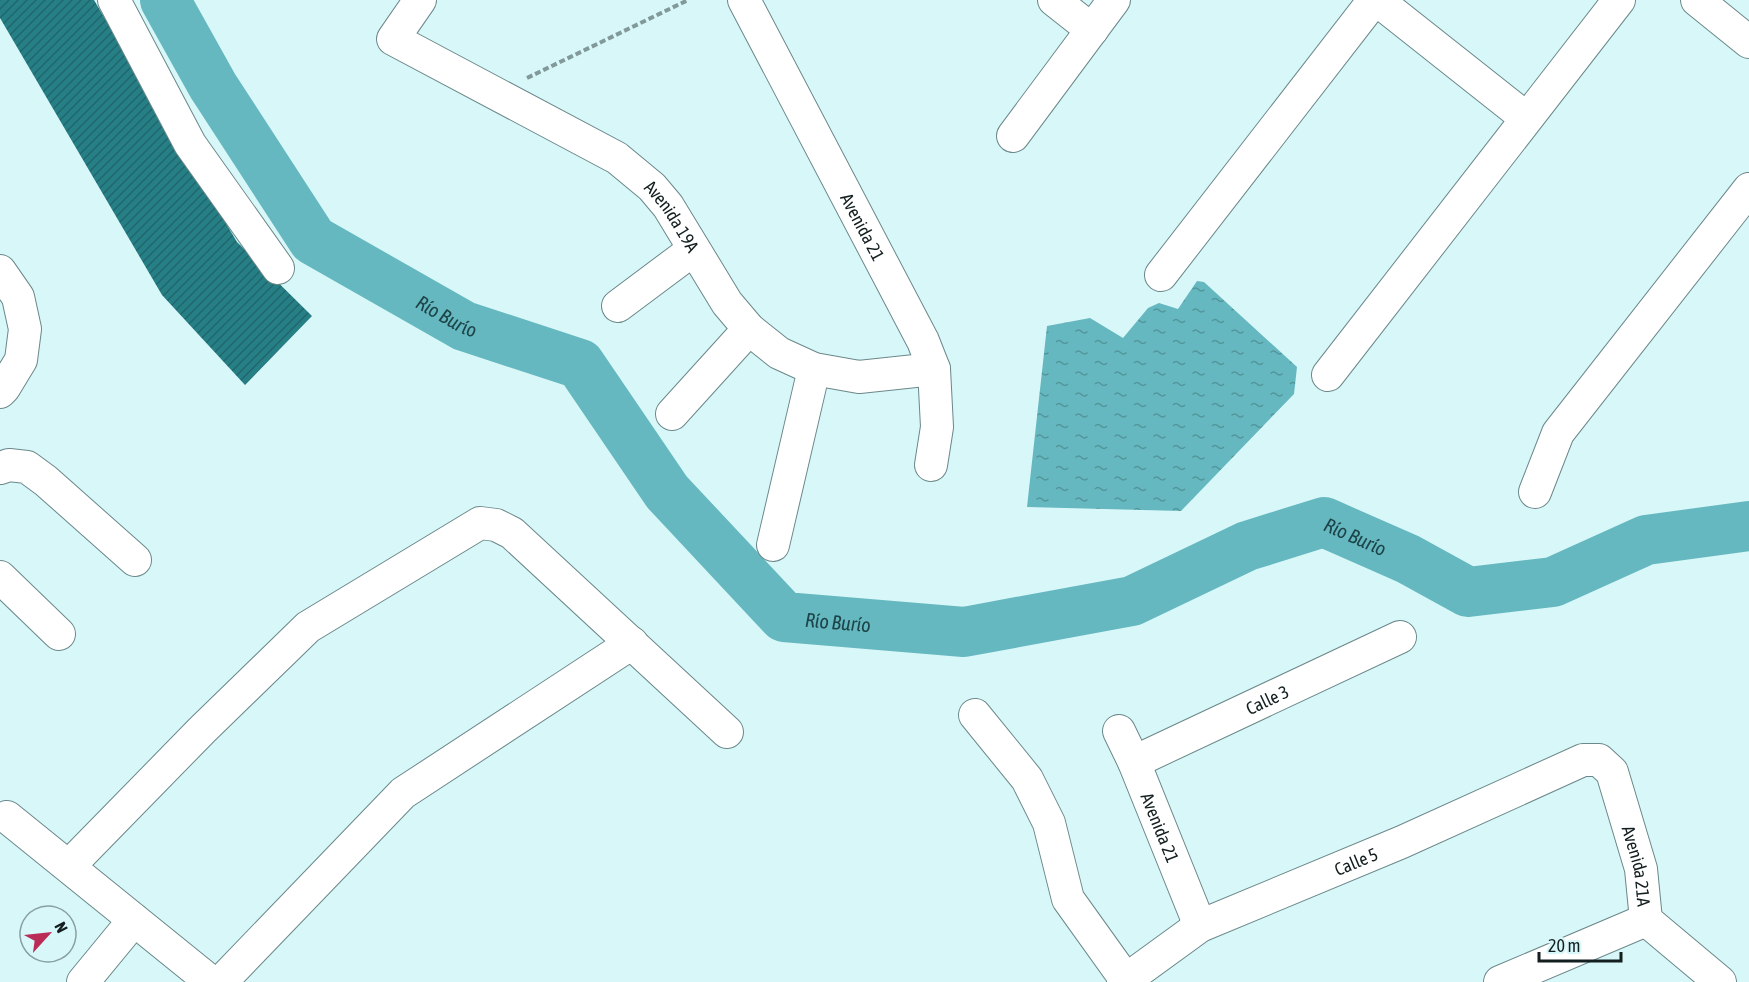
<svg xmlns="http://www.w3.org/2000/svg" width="1749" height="982" viewBox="0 0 1749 982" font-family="'Asap Condensed',sans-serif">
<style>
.water{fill:url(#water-ripples)}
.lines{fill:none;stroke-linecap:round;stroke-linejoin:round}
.river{stroke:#65b8bf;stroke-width:50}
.building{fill:url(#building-hatch)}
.minor-casing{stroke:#6b888a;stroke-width:34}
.path{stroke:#82999a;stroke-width:4;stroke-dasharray:6 3;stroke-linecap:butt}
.minor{stroke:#fff;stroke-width:32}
.labels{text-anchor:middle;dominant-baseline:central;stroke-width:4.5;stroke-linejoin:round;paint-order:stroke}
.street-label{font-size:18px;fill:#131e1f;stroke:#d8f7f9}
.water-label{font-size:20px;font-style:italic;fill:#1d4448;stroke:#d8f7f9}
</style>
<defs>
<pattern id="water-ripples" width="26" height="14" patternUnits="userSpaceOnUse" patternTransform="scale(1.5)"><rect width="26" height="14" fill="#65b8bf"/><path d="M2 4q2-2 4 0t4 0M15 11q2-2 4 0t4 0" fill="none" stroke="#52959b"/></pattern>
<pattern id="building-hatch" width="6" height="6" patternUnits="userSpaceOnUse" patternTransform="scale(1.5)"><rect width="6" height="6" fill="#277f86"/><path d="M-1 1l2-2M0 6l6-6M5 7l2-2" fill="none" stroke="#20676d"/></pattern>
</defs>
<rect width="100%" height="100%" fill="#d8f7f9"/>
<path class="water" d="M1197 281 1204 282 1297 367 1294 394 1181 511 1027 507 1047 326 1090 318 1123 338 1148 308 1159 303 1178 309Z"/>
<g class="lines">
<path class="river" id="s1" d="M165 0 213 86 313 240 464 326 580 364 667 492 784 617 964 632 1132 601 1247 546 1324 522 1408 559 1468 592 1553 582 1646 540 1749 526"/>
</g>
<path class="building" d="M0 0H94L237 242 312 316 245 385 162 295 0 18Z"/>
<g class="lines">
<g class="minor-casing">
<g id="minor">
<path d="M114 0 190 144 278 268"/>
<path id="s2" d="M420 0 393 39 617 158 652 187 668 206 727 303 749 329 779 353 814 369 859 377 934 369"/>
<path id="s3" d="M744 0 923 341 934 369 937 427 931 465"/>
<path d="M1054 0 1092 30"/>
<path d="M1377 0 1526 118"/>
<path d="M1697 0 1749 42"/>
<path d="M1013 136 1114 0"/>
<path d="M0 271 18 297 25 329 21 360 4 388 0 392"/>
<path d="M1161 275 1374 0"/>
<path d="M618 306 693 250"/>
<path d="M1328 375 1619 0"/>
<path d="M672 414 749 329"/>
<path d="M0 468 9 465 27 467 46 481 135 560"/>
<path d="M1535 492 1558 433 1749 189"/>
<path d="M773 545 814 369"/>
<path d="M0 577 59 634"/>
<path d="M975 715 1027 779 1049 823 1068 899 1126 980"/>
<path id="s4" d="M1119 731 1134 762 1200 926"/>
<path id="s5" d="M1134 762 1400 637"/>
<path d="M7 817 211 982"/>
<path d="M69 866 202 730 308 627 480 523 496 525 512 533 727 732"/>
<path d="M83 982 134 920"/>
<path d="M221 982 403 793 632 643"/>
<path id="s6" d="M1123 982 1200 926 1402 842 1583 760H1599L1612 772 1641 869 1646 920 1720 982"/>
<path d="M1500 982 1646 920"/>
</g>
</g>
<path class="path" d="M527 78 688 0"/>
<use href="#minor" class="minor"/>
</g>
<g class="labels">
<g class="street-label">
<text stroke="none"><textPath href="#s2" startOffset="382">Avenida 19A</textPath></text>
<text stroke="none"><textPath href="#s3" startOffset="256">Avenida 21</textPath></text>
<text stroke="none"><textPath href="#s5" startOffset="147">Calle 3</textPath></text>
<text stroke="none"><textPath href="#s4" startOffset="105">Avenida 21</textPath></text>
<text stroke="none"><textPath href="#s6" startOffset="264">Calle 5</textPath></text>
<text stroke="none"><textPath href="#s6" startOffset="644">Avenida 21A</textPath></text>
</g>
<g class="water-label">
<text stroke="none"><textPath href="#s1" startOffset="436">Río Burío</textPath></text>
<text stroke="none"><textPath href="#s1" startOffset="1498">Río Burío</textPath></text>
<text stroke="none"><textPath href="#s1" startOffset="958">Río Burío</textPath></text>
</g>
</g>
<g transform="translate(48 934) rotate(63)"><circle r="28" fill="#d8f7f9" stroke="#89a0a2" stroke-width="1.5"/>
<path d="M0-4.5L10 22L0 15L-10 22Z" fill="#ba2b57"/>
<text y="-9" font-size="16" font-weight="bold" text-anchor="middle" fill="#131e1f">N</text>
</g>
<path d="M1539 952v9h82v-9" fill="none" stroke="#131e1f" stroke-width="3"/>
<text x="1548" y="952" font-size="18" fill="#131e1f" stroke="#d8f7f9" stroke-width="4.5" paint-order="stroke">20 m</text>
</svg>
